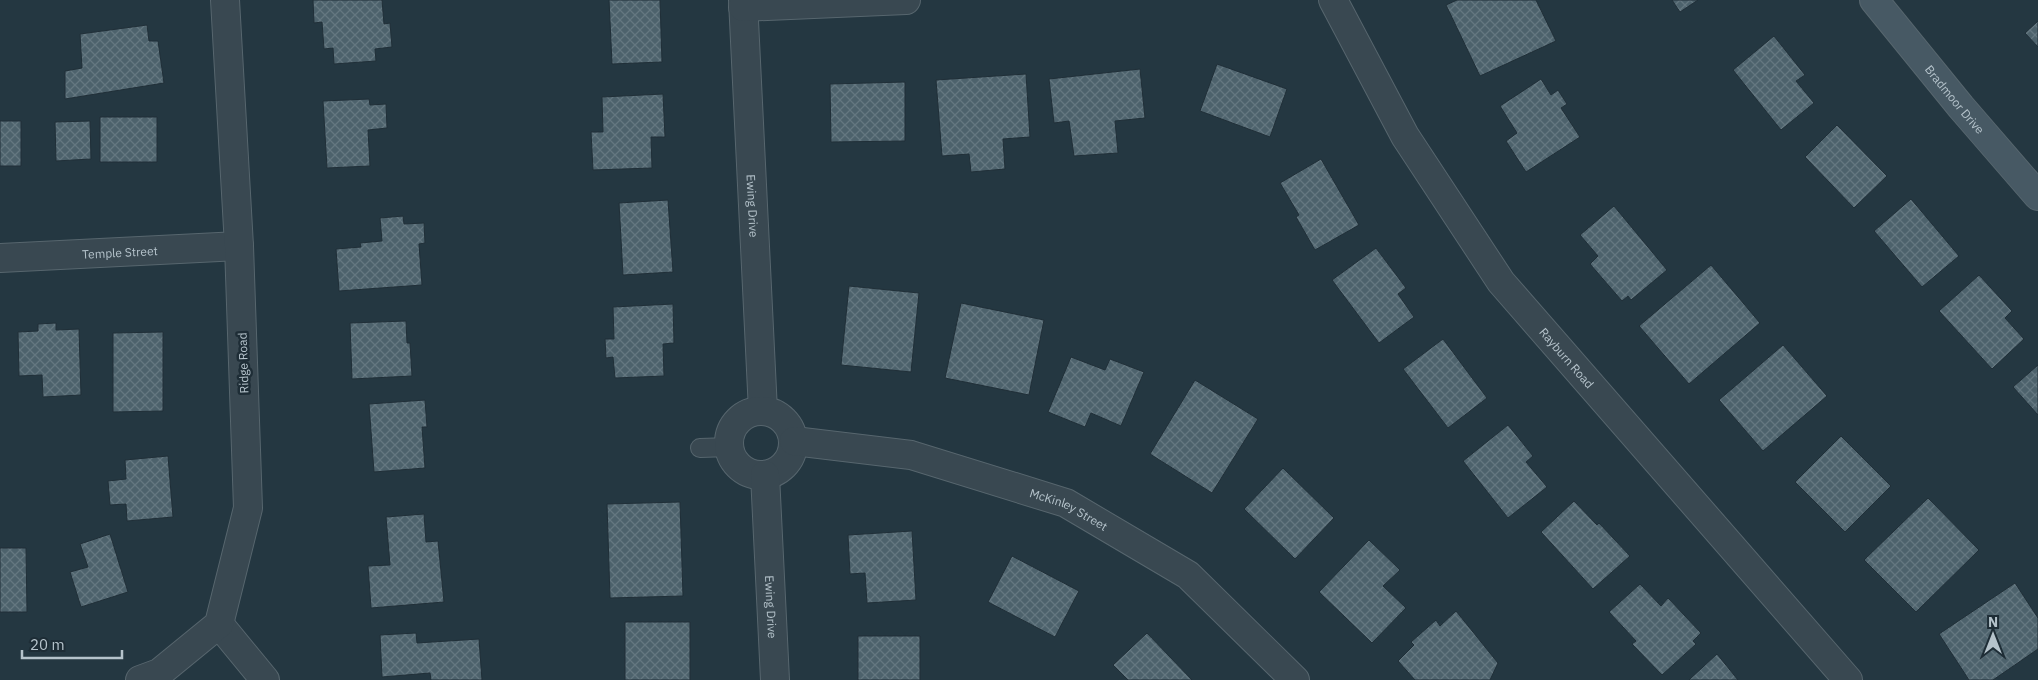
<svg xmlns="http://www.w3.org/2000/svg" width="2038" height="680" viewBox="0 0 2038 680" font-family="'IBM Plex Sans',sans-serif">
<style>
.building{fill:url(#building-cross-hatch);stroke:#202f38}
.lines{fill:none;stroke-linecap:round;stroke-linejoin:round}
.lane-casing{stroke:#57666e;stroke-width:20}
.street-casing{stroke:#57666e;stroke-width:30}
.secondary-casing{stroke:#57666e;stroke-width:30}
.lane{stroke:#394851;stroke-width:18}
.street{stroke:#394851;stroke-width:28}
.secondary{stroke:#475964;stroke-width:28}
.labels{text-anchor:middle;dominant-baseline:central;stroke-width:5;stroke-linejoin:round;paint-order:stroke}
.street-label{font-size:12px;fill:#b5c3cb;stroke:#1e2d36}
</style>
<defs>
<pattern id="building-cross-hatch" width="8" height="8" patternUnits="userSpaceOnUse" patternTransform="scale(1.25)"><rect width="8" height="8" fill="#4d626c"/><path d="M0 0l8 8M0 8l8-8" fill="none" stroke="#647780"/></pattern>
</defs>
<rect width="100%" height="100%" fill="#243741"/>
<path class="building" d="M313 0H382L384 24 390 23 392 47 375 49 376 61 334 64 333 48 324 49 322 22 314 23Z
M609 0H660L662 62 612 64Z
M1457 0H1536L1556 41 1480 76 1446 5Z
M1672 0H1698L1680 12Z
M2038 21V47L2025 33Z
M147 25 149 41H158L164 83 65 99V71L82 68 80 34Z
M1774 36 1805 75 1796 81 1814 103 1781 130 1733 70Z
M1217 64 1287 89 1270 137 1200 111Z
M1140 69 1145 118 1115 121 1118 153 1074 156 1069 121 1054 123 1049 79Z
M1026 74 1030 137 1003 139 1005 169 971 172 969 154 942 156 936 80Z
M1541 79 1551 95 1558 90 1567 104 1561 108 1580 137 1526 172 1506 141 1517 133 1500 106Z
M905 82V141L831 142 830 84Z
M663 94 665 137H651L652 168 593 170 591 132H603L602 97Z
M369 99 370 105 386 104 387 128 368 130 370 166 327 168 323 101Z
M100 117H157V162H100Z
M0 121H21V166H0Z
M90 121 91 159 56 161 55 122Z
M1837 125 1887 176 1854 208 1805 157Z
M1321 159 1359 225 1315 250 1296 217 1299 215 1280 183Z
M1911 199 1959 256 1922 287 1874 231Z
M668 200 673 272 623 275 619 203Z
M1614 206 1667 270 1631 300 1628 296 1622 301 1590 264 1598 256 1580 235Z
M403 216 404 224 424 223 425 243 419 244 422 285 339 291 336 249 361 247 360 243 382 241 380 218Z
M1376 248 1406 288 1398 294 1414 317 1379 343 1332 280Z
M1711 265 1760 323 1689 384 1639 326Z
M1979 275 2012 311 2005 318 2024 339 1992 369 1939 311Z
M849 286 919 293 911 372 841 365Z
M961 303 1044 320 1029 395 945 378Z
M673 304 674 343 663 344 664 376 615 378 613 357 606 358 605 339H614L613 307Z
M406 321 407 343H410L412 376 352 379 350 323Z
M56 323V330L79 329 81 395 43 397 42 375 19 376 18 332 38 331V324Z
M163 332V411L113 412V333Z
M1443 339 1487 398 1448 428 1403 369Z
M1783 345 1827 396 1763 451 1719 400Z
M1071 357 1105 370 1110 359 1144 372 1121 426 1091 413 1085 427 1048 412Z
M2038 365V415L2013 387Z
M1195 380 1258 419 1212 493 1150 454Z
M425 400 427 427H422L425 468 374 472 369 404Z
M1508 425 1533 456 1526 462 1547 487 1508 518 1463 461Z
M1841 436 1891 486 1845 532 1795 482Z
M168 456 173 517 127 521 126 504 110 505 108 481 126 479 125 460Z
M1283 468 1334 518 1295 559 1244 509Z
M1928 498 1979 550 1916 612 1864 560Z
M1574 501 1597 525 1599 523 1630 556 1593 589 1541 532Z
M680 502 683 596 610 598 607 504Z
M424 514 426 542 438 541 444 602 371 608 368 566 390 565 386 517Z
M912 531 916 600 867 603 865 573 850 574 848 535Z
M110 534 128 592 81 607 70 572 88 567 80 544Z
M1369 540 1400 570 1383 586 1406 608 1372 643 1319 592Z
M0 548H26L27 612H0Z
M1012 556 1079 591 1055 637 988 602Z
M2015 583 2038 618V649L1993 680H1969L1939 634Z
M1640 584 1661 606 1668 598 1701 633 1693 641 1696 644 1662 675 1632 644 1636 641 1609 612Z
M1456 611 1498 663 1490 680H1415L1398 661 1414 645 1411 642 1436 620 1440 626Z
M625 622H690V680H625Z
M416 633 417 643 479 639 482 680H431L430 673 382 677 380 635Z
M1147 633 1192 680H1128L1113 665Z
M858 636H920V680H858Z
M1717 654 1738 680H1689Z"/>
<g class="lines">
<g class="lane-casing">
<path id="lane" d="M700 448 730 447"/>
</g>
<g class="street-casing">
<g id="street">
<path id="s1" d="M743 0 763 411"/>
<path id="s2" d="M1333 0 1405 136 1501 282 1848 680"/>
<path d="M743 7 906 0"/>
<path id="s3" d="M0 258 239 246"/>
<circle cx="761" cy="443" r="32"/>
<path id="s4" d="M794 441 911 455 1066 503 1188 575 1295 680"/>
<path id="s5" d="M765 475 775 680"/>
<path d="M219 624 265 680"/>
<path d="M140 680 159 673 219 624 248 508 239 246 225 0"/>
</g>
</g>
<g class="secondary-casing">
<g id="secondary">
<path id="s6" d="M1874 0 1961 107 2038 196"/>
</g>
</g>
<use href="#lane" class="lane"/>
<use href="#street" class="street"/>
<use href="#secondary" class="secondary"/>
</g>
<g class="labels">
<g class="street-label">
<text stroke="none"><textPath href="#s6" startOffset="128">Bradmoor Drive</textPath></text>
<text stroke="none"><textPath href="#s1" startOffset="206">Ewing Drive</textPath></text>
<text stroke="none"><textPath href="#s3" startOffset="120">Temple Street</textPath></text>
<text stroke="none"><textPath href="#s2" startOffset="429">Rayburn Road</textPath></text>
<text transform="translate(243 363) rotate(-92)">Ridge Road</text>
<text stroke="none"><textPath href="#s4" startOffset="285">McKinley Street</textPath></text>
<text stroke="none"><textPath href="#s5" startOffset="132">Ewing Drive</textPath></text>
</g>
</g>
<g transform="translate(1993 635)" stroke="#1e2d36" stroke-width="4" paint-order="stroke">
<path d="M0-4L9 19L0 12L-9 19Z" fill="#b5c3cb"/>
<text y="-8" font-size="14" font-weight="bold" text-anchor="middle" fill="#b5c3cb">N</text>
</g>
<path d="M22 650v8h100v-8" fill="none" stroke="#b5c3cb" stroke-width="2.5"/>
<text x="30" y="650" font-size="15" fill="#b5c3cb" stroke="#1e2d36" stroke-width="4" paint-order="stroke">20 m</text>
</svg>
